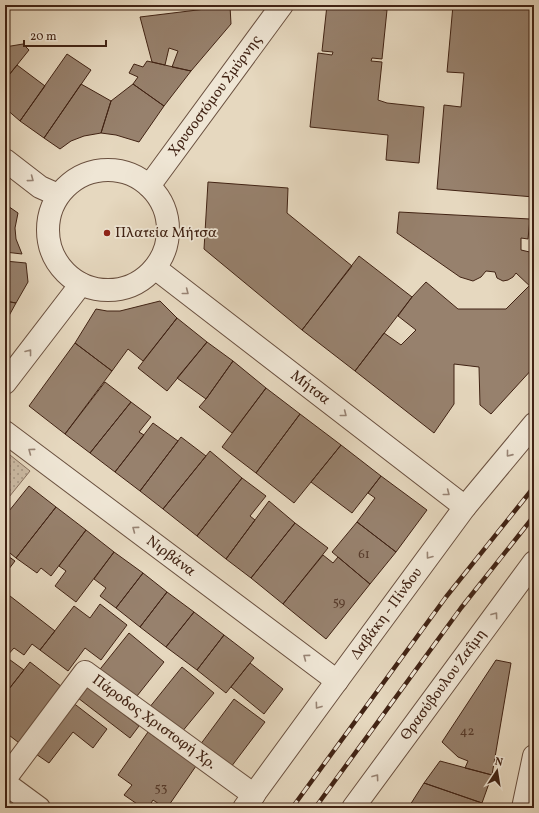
<svg xmlns="http://www.w3.org/2000/svg" width="539" height="813" viewBox="0 0 539 813" font-family="Vollkorn,serif">
<style>
.park{fill:url(#park-dots);stroke:#866e5b}
.building{fill:#97816d;stroke:#412314}
.lines{fill:none;stroke-linecap:round;stroke-linejoin:round}
.street-casing{stroke:#6a503f;stroke-width:24}
.street{stroke:#efe6d5;stroke-width:22}
.rail-casing{stroke:#412314;stroke-width:4.5}
.rail{stroke:#efe6d5;stroke-width:3;stroke-dasharray:9;stroke-linecap:butt}
.oneway{stroke:#988474}
.poi-dot{fill:#8f2418;stroke:#efe6d5;stroke-width:1.5}
.labels{text-anchor:middle;dominant-baseline:central;stroke-width:3.5;stroke-linejoin:round;paint-order:stroke}
.number-label{font-size:13px;fill:#563a2a}
.street-label{font-size:15px;fill:#412314;stroke:#efe6d5}
.poi-label{font-size:15px;fill:#412314;stroke:#efe6d5;text-anchor:start}
</style>
<defs>
<pattern id="park-dots" width="8" height="8" patternUnits="userSpaceOnUse"><rect width="8" height="8" fill="#cab9a2"/><path d="M2 2h.1M6 6h.1" fill="none" stroke="#a69683" stroke-width="1.8" stroke-linecap="round"/></pattern>
</defs>
<rect width="100%" height="100%" fill="#e6d8bf"/>
<filter id="stains"><feTurbulence type="fractalNoise" baseFrequency=".005" numOctaves="4"/><feColorMatrix values="0 0 0 0 .2 0 0 0 0 .09 0 0 0 0 .02 0 0 0 .5 -.17"/></filter>
<radialGradient id="worn" r=".72"><stop offset=".6" stop-color="#630" stop-opacity="0"/><stop offset="1" stop-color="#630" stop-opacity=".3"/></radialGradient>
<path class="park" d="M5 451 30 471 5 502Z"/>
<path class="building" d="M327 5H337L387 10 382 59 372 58 371 61 382 62 378 100 387 103 424 107 419 163 386 160 388 135 310 127 318 53 332 55 333 52 322 51Z
M453 5H534V197L437 189 444 105 461 107 464 73 447 72Z
M230 6 231 24 191 71 172 67 178 51 169 48 165 65 152 62 140 17Z
M23 44 29 50 5 80V47Z
M67 54 91 70 44 138 20 121Z
M147 61 191 71 164 106 133 84 138 77 129 73 134 64 143 67Z
M17 65 45 86 20 121 5 108V80Z
M81 84 111 101 101 133 84 136 71 141 60 149 44 138Z
M133 84 164 106 139 142 116 135 101 133 111 101Z
M208 182 288 188 287 213 352 266 302 330 204 249Z
M5 204 18 213 15 228 16 239 22 254 5 252Z
M399 212 530 219 528 239 521 238V250L534 253V290L516 273 513 277 508 280 503 281 497 278 495 272 486 271 481 277 473 281 460 277 397 233Z
M359 256 412 297 355 371 302 330Z
M5 261 26 263 28 282 16 303 5 301Z
M426 282 458 309H506L530 285 534 290V367L491 414 480 405 479 367 454 364V404L434 433 355 371 384 333 401 345 416 330 398 316 412 297Z
M5 301 16 303 5 323Z
M160 301 177 318 143 361 128 349 112 371 75 343 96 309 107 311H120Z
M177 318 207 342 167 391 138 368Z
M207 342 233 361 206 399 177 378Z
M75 343 112 371 65 434 29 406Z
M233 361 266 388 232 433 199 407 206 399Z
M105 382 131 402 90 453 65 434Z
M266 388 300 414 256 473 222 447Z
M131 402 151 417 139 432 144 435 115 472 90 453Z
M300 414 341 445 294 503 256 473Z
M153 423 178 441 140 491 115 472Z
M181 437 206 456 163 509 140 491Z
M341 445 381 476 352 513 311 482Z
M210 451 242 478 197 536 163 509Z
M381 476 427 510 396 552 357 522 375 498 368 493Z
M242 478 266 496 250 516 255 520 226 559 197 536Z
M29 486 56 507 16 558 5 549V516Z
M269 501 295 523 251 578 226 559Z
M56 507 86 530 51 576 41 568 37 573 16 558Z
M357 522 396 552 370 584 332 552Z
M295 523 328 548 283 604 251 578Z
M86 530 114 552 76 602 55 586 66 571 59 566Z
M114 552 143 573 116 608 100 596 106 588 94 579Z
M5 554 15 561 5 574Z
M323 555 333 563 338 557 370 584 326 639 283 604Z
M143 573 167 592 140 627 116 608Z
M167 592 194 612 166 647 140 627Z
M10 596 55 631 40 650 32 644 24 655 14 648 6 657 24 670 5 694V603Z
M100 604 127 625 101 660 85 648 68 671 40 650 74 606 90 618Z
M194 612 224 635 197 670 166 647Z
M129 633 164 662 133 701 97 673Z
M224 635 254 658 226 693 197 670Z
M496 660 511 663 492 775 465 768 468 761 458 757 442 742Z
M30 662 66 690 23 746 5 732V694Z
M250 663 283 689 264 714 231 687Z
M182 667 214 693 181 733 149 708Z
M87 686 139 726 130 738 78 698Z
M234 699 265 722 231 767 200 745Z
M72 702 107 729 93 748 73 732 49 763 33 752Z
M148 732 196 766 167 808H165L153 800 148 808H143L124 795 132 785 118 775Z
M440 761 492 775 482 803 424 783Z
M424 783 482 803 481 808H413V807L410 805Z"/>
<g class="lines">
<g class="street-casing">
<g id="street">
<path d="M5 160 40 187 58 195"/>
<circle cx="108" cy="230" r="60"/>
<path id="s1" d="M149 186 282 5"/>
<path id="s2" d="M155 268 465 507"/>
<path d="M5 383 81 284"/>
<path id="s3" d="M5 432 337 681"/>
<path id="s4" d="M5 779 85 672 254 795"/>
<path d="M5 783 39 808"/>
<path id="s5" d="M244 808 331 689 465 507 534 424"/>
<path id="s6" d="M353 808 534 562"/>
<path d="M523 808 534 756"/>
</g>
</g>
<use href="#street" class="street"/>
<g class="rail-casing">
<path id="rail" d="M292 808 446 597 534 487
M315 808 461 608 534 516"/>
</g>
<use href="#rail" class="rail"/>
</g>
<defs><path id="oneway-chevron" d="M-2-3.5L2.5 0L-2 3.5" fill="none" stroke-width="1.6" stroke-linecap="round" stroke-linejoin="round"/></defs>
<g class="oneway">
<use href="#oneway-chevron" transform="translate(31 179) rotate(37)"/>
<use href="#oneway-chevron" transform="translate(186 292) rotate(38)"/>
<use href="#oneway-chevron" transform="translate(29 352) rotate(-52)"/>
<use href="#oneway-chevron" transform="translate(344 414) rotate(38)"/>
<use href="#oneway-chevron" transform="translate(31 451) rotate(-143)"/>
<use href="#oneway-chevron" transform="translate(509 454) rotate(129)"/>
<use href="#oneway-chevron" transform="translate(447 493) rotate(38)"/>
<use href="#oneway-chevron" transform="translate(135 529) rotate(-143)"/>
<use href="#oneway-chevron" transform="translate(429 556) rotate(127)"/>
<use href="#oneway-chevron" transform="translate(495 615) rotate(-54)"/>
<use href="#oneway-chevron" transform="translate(306 657) rotate(-143)"/>
<use href="#oneway-chevron" transform="translate(318 706) rotate(126)"/>
<use href="#oneway-chevron" transform="translate(376 777) rotate(-54)"/>
</g>
<circle class="poi-dot" cx="107" cy="233" r="4"/>
<g class="labels">
<g class="number-label">
<text x="364" y="555">61</text>
<text x="339" y="603">59</text>
<text x="467" y="732">42</text>
<text x="161" y="789">53</text>
</g>
<g class="street-label">
<text stroke="none"><textPath href="#s1" startOffset="112">Χρυσοστόμου Σμύρνης</textPath></text>
<text stroke="none"><textPath href="#s2" startOffset="196">Μήτσα</textPath></text>
<text stroke="none"><textPath href="#s3" startOffset="207">Νιρβάνα</textPath></text>
<text stroke="none"><textPath href="#s5" startOffset="241">Δαβάκη - Πίνδου</textPath></text>
<text stroke="none"><textPath href="#s6" startOffset="153">Θρασύβουλου Ζαΐμη</textPath></text>
<text stroke="none"><textPath href="#s4" startOffset="219">Πάροδος Χριστοφή Χρ.</textPath></text>
</g>
<g class="poi-label">
<text x="115" y="233">Πλατεία Μήτσα</text>
</g>
</g>
<rect width="539" height="813" fill="none" stroke="#e6d8bf" stroke-width="20"/>
<rect x="6" y="6" width="527" height="801" fill="none" stroke="#412314" stroke-width="2"/>
<rect x="10" y="10" width="519" height="793" fill="none" stroke="#412314"/>
<g transform="translate(497 771) rotate(12)" stroke="#efe6d5" stroke-width="3" paint-order="stroke">
<path d="M0-3L7 15L0 10L-7 15Z" fill="#412314"/>
<text y="-6" font-size="11" font-weight="bold" text-anchor="middle" fill="#412314">N</text>
</g>
<path d="M24 40v6h82v-6" fill="none" stroke="#412314" stroke-width="2"/>
<text x="30" y="40" font-size="12" fill="#412314" stroke="#efe6d5" stroke-width="3" paint-order="stroke">20 m</text>
<rect width="100%" height="100%" filter="url(#stains)"/>
<rect width="100%" height="100%" fill="url(#worn)"/>
</svg>
